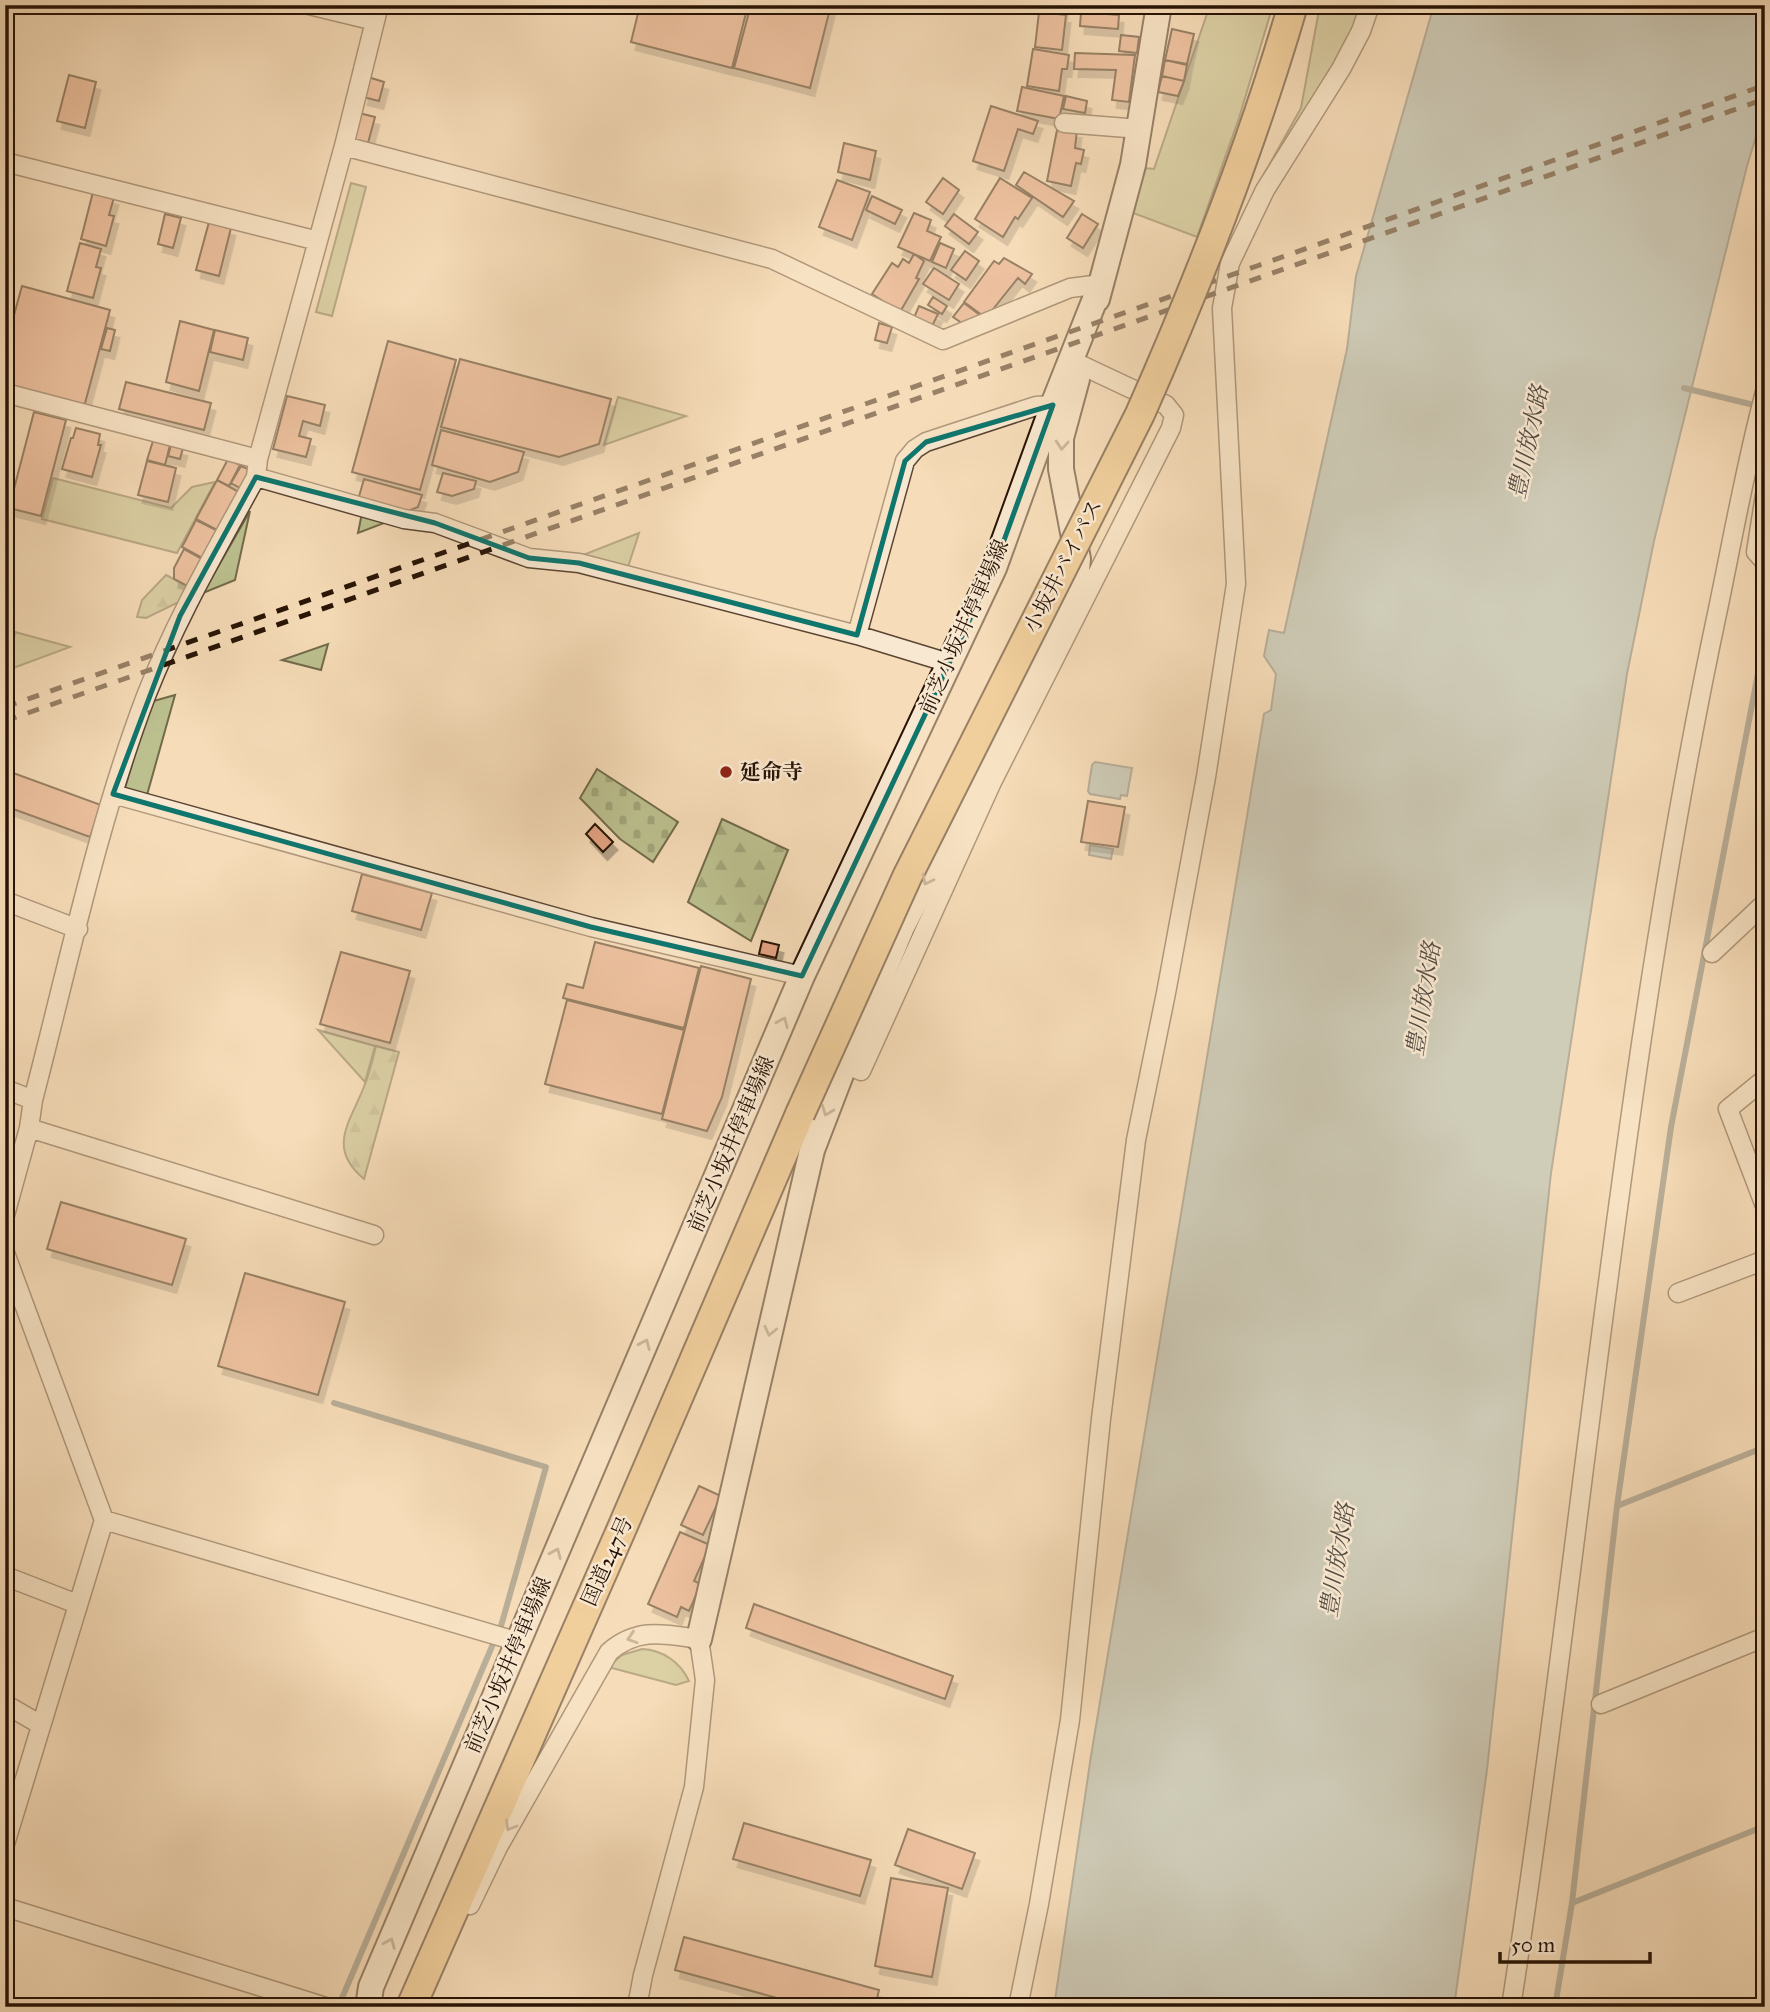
<svg xmlns="http://www.w3.org/2000/svg" width="1770" height="2012" viewBox="0 0 1770 2012" font-family="'IM FELL Great Primer','Noto Serif JP',serif">
<style>
.green{fill:#bcc08f;stroke:#726a4a;stroke-width:2}
.forest{fill:url(#forest-firs);stroke:#726a4a;stroke-width:2}
.cemetery{fill:url(#cemetery-stones);stroke:#726a4a;stroke-width:2}
.water{fill:#a0b9b9;stroke:#707771;stroke-width:2}
.lines{fill:none;stroke-linecap:round;stroke-linejoin:round}
.stream{stroke:#707771;stroke-width:6}
.building{fill:#e4a383;stroke:#271305;stroke-width:2;filter:url(#shadow)}
.minor-casing{stroke:#5b4532;stroke-width:21}
.secondary-casing{stroke:#271305;stroke-width:28}
.trunk-casing{stroke:#271305;stroke-width:32}
.minor{stroke:#f9e8d1;stroke-width:18}
.secondary{stroke:#f9e8d1;stroke-width:24}
.trunk{stroke:#ebbe7c;stroke-width:28}
.rail{stroke:#271305;stroke-width:5;stroke-dasharray:12 12;stroke-linecap:butt}
.trunk-bridge-casing{stroke:#271305;stroke-width:32;stroke-linecap:butt}
.trunk-bridge{stroke:#ebbe7c;stroke-width:28}
.oneway{stroke:#9a8875}
.marked{fill:none;stroke:#0f766e;stroke-width:5;stroke-linejoin:round}
.poi-dot{fill:#8f2418;stroke:#f9e8d1;stroke-width:2.5}
.labels{text-anchor:middle;dominant-baseline:central;stroke-width:5;stroke-linejoin:round;paint-order:stroke}
.street-label{font-size:21px;fill:#271305;stroke:#f9e8d1}
.poi-label{font-size:21px;font-weight:bold;fill:#271305;stroke:#f9e8d1;text-anchor:start}
.water-label{font-size:23px;font-style:italic;fill:#514d44;stroke:#f9e8d1}
</style>
<defs>
<pattern id="forest-firs" width="22" height="20" patternUnits="userSpaceOnUse" patternTransform="scale(1.75)"><rect width="22" height="20" fill="#bcc08f"/><path d="M5 1l3.5 6h-7zM16 11l3.5 6h-7z" fill="#a2a47a"/></pattern>
<pattern id="cemetery-stones" width="16" height="16" patternUnits="userSpaceOnUse" patternTransform="scale(1.75)"><rect width="16" height="16" fill="#bcc08f"/><path d="M2 7V4a2 2 0 0 1 4 0v3zM10 15v-3a2 2 0 0 1 4 0v3z" fill="#a2a47a"/></pattern>
<filter id="shadow"><feDropShadow dx="4.5" dy="8" stdDeviation="0" flood-color="#0004"/></filter>
</defs>
<rect width="100%" height="100%" fill="#f6dcb8"/>
<filter id="stains"><feTurbulence type="fractalNoise" baseFrequency=".00286" numOctaves="4"/><feColorMatrix values="0 0 0 0 .2 0 0 0 0 .09 0 0 0 0 .02 0 0 0 .5 -.17"/></filter>
<radialGradient id="worn" r=".72"><stop offset=".6" stop-color="#630" stop-opacity="0"/><stop offset="1" stop-color="#630" stop-opacity=".3"/></radialGradient>
<path class="green" d="M1210 5H1273L1239 118 1197 237 1133 213 1145 168 1154 169Z
M1320 5H1363L1348 42 1258 185 1301 108Z
M351 183 366 187 332 316 316 312Z
M618 397 686 416 604 445Z
M53 478 171 508 192 487 215 482 177 553 42 519Z
M250 511 235 580 203 593Z
M362 513 392 520 358 533Z
M639 533 628 567 583 555Z
M15 632 70 647 8 670Z
M328 644 321 670 282 660Z
M175 695 147 795 125 788 150 702Z
M318 1030 375 1046 365 1082Z
M642 1649C663 1650 680 1662 689 1681L676 1685 608 1667 622 1655Z"/>
<path class="forest" d="M166 575 191 588 185 599 146 618 137 617 142 600Z
M722 819 788 850 751 941 688 902Z
M376 1046 399 1052 364 1179C325 1147 352 1120 365 1084 370 1072 373 1058 376 1046Z"/>
<path class="cemetery" d="M597 769 678 822 653 862 620 839 580 798Z"/>
<path class="water" d="M1434 5H1765V107L1747 166 1677 447 1654 541 1627 674 1551 1173 1487 1770 1454 2007H1054L1091 1756 1264 714 1271 710 1276 674 1264 656 1269 630 1284 633 1347 349 1356 276Z
M1095 762 1132 768 1127 796 1121 795 1120 799 1090 794 1088 791 1092 765Z
M1090 845 1113 849 1111 859 1089 855Z"/>
<g class="lines">
<path class="stream" d="M1684 388 1750 404
M334 1403 546 1467 501 1626
M1617 1506 1765 1447
M1572 1903 1765 1826
M342 1998 496 1637
M1555 2007 1572 1903 1617 1506 1671 1127 1765 637"/>
</g>
<path class="building" d="M640 5H748L732 68 631 42Z
M751 5H831L810 88 734 68Z
M1035 5H1064L1062 13Z
M1039 12 1066 15 1062 50 1035 47Z
M1081 12 1119 15 1118 29 1080 26Z
M1172 29 1194 34 1187 64 1165 60Z
M1121 35 1139 37 1137 53 1119 51Z
M1033 49 1069 55 1067 69H1062L1059 91 1027 86Z
M1075 53 1135 55 1129 102 1112 100 1116 70 1074 69Z
M1165 60 1187 65 1184 81 1162 76Z
M69 75 96 82 85 128 57 121Z
M1162 76 1184 81 1178 96 1158 92Z
M368 77 384 82 379 101 363 97Z
M1022 87 1064 96 1059 119 1017 111Z
M1066 96 1087 101 1085 113 1063 109Z
M991 106 1038 121 1033 134 1018 129 1004 171 973 161Z
M359 113 375 117 368 143 352 139Z
M1057 130H1077L1075 148 1084 150 1081 164 1076 163 1071 186 1047 181Z
M844 143 876 151 870 180 838 172Z
M1024 172 1074 201 1063 217 1016 185Z
M943 178 959 190 943 214 926 202Z
M1000 178 1032 198 1018 219 1015 217 1003 237 975 219Z
M837 180 870 192 852 240 819 227Z
M93 192 114 197 109 215 114 216 106 246 81 239Z
M872 196 902 210 895 224 866 210Z
M914 213 931 220 927 231 941 237 930 261 898 247Z
M165 214 181 218 173 248 158 244Z
M954 214 978 232 969 244 945 226Z
M1082 214 1098 224 1083 248 1067 238Z
M209 222 231 228 219 276 196 270Z
M80 243 101 249 96 267 101 268 93 298 67 291Z
M940 243 954 249 946 268 932 262Z
M965 251 979 261 966 280 951 270Z
M914 254 924 261 916 278 919 279 900 312 872 294 892 263 898 267 903 259 909 263Z
M1004 258 1032 274 1025 284 1018 278 986 318 964 302 994 261 999 264Z
M934 268 959 284 949 300 923 284Z
M22 286 110 310 84 407 5 386V348Z
M933 297 947 306 942 314 928 305Z
M964 303 985 319 966 326 953 317Z
M919 306 938 314 931 328 913 320Z
M180 321 214 330 199 391 166 382Z
M879 323 892 327 887 343 875 340Z
M107 328 115 330 110 351 101 349Z
M215 330 248 338 243 360 210 352Z
M388 341 456 360 420 490 352 472Z
M460 359 611 399 599 444 559 457 441 427Z
M126 382 211 403 204 430 119 409Z
M287 396 325 405 320 426 303 421 299 436 311 439 306 457 273 449Z
M34 412 66 420 41 516 9 508Z
M76 428 100 434 98 445H101L92 477 62 469 71 438H73Z
M441 430 524 452 518 472 490 482 432 465Z
M153 441 170 445 165 465 147 460Z
M171 445 183 448 180 459 168 456Z
M228 459 240 465 229 486 217 480Z
M147 461 176 468 168 502 138 495Z
M241 466 250 470 240 488 231 483Z
M443 473 476 481 474 489 452 496 437 492Z
M364 479 422 495 418 507 403 513 358 500Z
M217 480 239 492 219 531 196 519Z
M196 520 218 531 204 559 182 547Z
M184 549 204 560 189 587 174 579V568Z
M5 770 101 805 90 837 5 806Z
M1088 801 1125 807 1118 847 1081 842Z
M595 824 613 842 603 852 586 834Z
M362 874 432 893 421 930 352 911Z
M762 941 779 945 776 958 759 954Z
M595 942 699 968 684 1028 563 998 567 984 583 988Z
M341 952 410 971 390 1043 320 1024Z
M701 966 751 979 722 1097 707 1131 662 1119Z
M567 1000 684 1030 662 1114 545 1084Z
M61 1202 186 1239 172 1285 47 1249Z
M245 1273 345 1302 318 1395 218 1366Z
M699 1486 721 1496 703 1535 681 1525Z
M680 1532 710 1545 694 1581 701 1584 689 1611 681 1607 677 1617 648 1604Z
M754 1604 953 1676 945 1699 746 1628Z
M744 1823 871 1860 860 1896 733 1859Z
M908 1829 975 1853 962 1889 895 1865Z
M891 1878 948 1888 932 1977 875 1966Z
M684 1937 879 1990 875 2007H810L675 1970Z"/>
<g class="lines">
<g class="minor-casing">
<path id="minor" d="M309 5 375 21
M1064 123 1140 129
M344 146 772 259 943 340 1070 288 1101 284
M5 162 318 241
M5 393 258 459
M256 477 404 519 435 523 529 558 579 563 857 635 949 663
M1765 495 1756 552 1765 562
M857 635 905 461 915 449 926 442 1036 406 1053 405
M113 794 591 927 802 976
M5 901 78 929
M1712 953 1765 903
M845 1064 861 1071 992 782 1171 428 1174 415 1166 405 1081 365
M1765 1079 1728 1109 1765 1206
M5 1089 33 1100 29 1128 5 1215
M33 1100C68 966 97 825 146 696 176 619 217 549 256 477L258 459 344 146 379 5
M29 1128 374 1235
M5 1253 104 1520 5 1844
M1678 1293 1765 1260
M104 1520 519 1642
M5 1576 77 1604
M5 1704 41 1725
M1601 1704 1765 1637
M470 1905 498 1847 609 1652C638 1627 664 1634 699 1639L705 1680 694 1787 643 1975 637 2007
M5 1907 326 2007
M1018 2007 1039 1904 1070 1720 1101 1419 1136 1140 1166 993 1206 777 1236 584 1222 308 1230 263 1265 190 1341 69 1361 31 1370 5
M1511 2007C1583 1541 1620 1070 1718 609 1733 537 1746 463 1765 392"/>
</g>
<g class="secondary-casing">
<path id="secondary" d="M1097 299 1133 165 1159 5
M699 1639 812 1150 845 1064 902 927 1075 591 1078 559 1061 469V438L1077 379
M368 2007 371 1987 802 976 994 568 1053 405 1101 284"/>
</g>
<g class="trunk-casing">
<path id="trunk" d="M411 2007 622 1528 800 1114"/>
</g>
<use href="#minor" class="minor"/>
<use href="#secondary" class="secondary"/>
<use href="#trunk" class="trunk"/>
<path class="rail" d="M5 707 1257 266 1765 85
M5 721 1765 99"/>
<g class="trunk-bridge-casing">
<path id="trunk-bridge" d="M800 1114 907 877 1140 414C1199 281 1252 145 1293 5"/>
</g>
<use href="#trunk-bridge" class="trunk-bridge"/>
</g>
<defs><path id="oneway-chevron" d="M-2-3.5L2.5 0L-2 3.5" fill="none" stroke-width="1.6" stroke-linecap="round" stroke-linejoin="round" transform="scale(1.75)"/></defs>
<g class="oneway">
<use href="#oneway-chevron" transform="translate(1062 445) rotate(94)"/>
<use href="#oneway-chevron" transform="translate(927 880) rotate(117)"/>
<use href="#oneway-chevron" transform="translate(783 1022) rotate(-67)"/>
<use href="#oneway-chevron" transform="translate(827 1111) rotate(111)"/>
<use href="#oneway-chevron" transform="translate(770 1331) rotate(103)"/>
<use href="#oneway-chevron" transform="translate(645 1344) rotate(-67)"/>
<use href="#oneway-chevron" transform="translate(556 1553) rotate(-67)"/>
<use href="#oneway-chevron" transform="translate(632 1638) rotate(162)"/>
<use href="#oneway-chevron" transform="translate(510 1826) rotate(120)"/>
<use href="#oneway-chevron" transform="translate(390 1943) rotate(-67)"/>
</g>
<path d="M0 0H1770V2012H0ZM1053 405 994 568 802 976 591 927 113 794 180 616 256 477 435 523 529 558 579 563 857 635 905 461 926 442Z" fill="#f6dcb8" fill-opacity=".55" fill-rule="evenodd"/>
<path class="marked" d="M1053 405 994 568 802 976 591 927 113 794 180 616 256 477 435 523 529 558 579 563 857 635 905 461 926 442Z"/>
<circle class="poi-dot" cx="726" cy="772" r="7"/>
<g class="labels">
<g class="street-label">
<text transform="translate(1063 566) rotate(-63)">小坂井バイパス</text>
<text transform="translate(964 627) rotate(-66)">前芝小坂井停車場線</text>
<text transform="translate(731 1144) rotate(-67)">前芝小坂井停車場線</text>
<text transform="translate(607 1561) rotate(-66)">国道247号</text>
<text transform="translate(508 1665) rotate(-67)">前芝小坂井停車場線</text>
</g>
<g class="poi-label">
<text x="740" y="772">延命寺</text>
</g>
<g class="water-label">
<text transform="translate(1528 442) rotate(-78)">豊川放水路</text>
<text transform="translate(1423 999) rotate(-81)">豊川放水路</text>
<text transform="translate(1337 1560) rotate(-81)">豊川放水路</text>
</g>
</g>
<rect width="1770" height="2012" fill="none" stroke="#f6dcb8" stroke-width="28"/>
<rect x="7" y="7" width="1756" height="1998" fill="none" stroke="#271305" stroke-width="3.5"/>
<rect x="14" y="14" width="1742" height="1984" fill="none" stroke="#271305" stroke-width="2"/>
<path d="M1500 1952v10h150v-10" fill="none" stroke="#271305" stroke-width="3.5"/>
<text x="1511" y="1952" font-size="21" fill="#271305" stroke="#f9e8d1" stroke-width="5" paint-order="stroke">50 m</text>
<rect width="100%" height="100%" filter="url(#stains)"/>
<rect width="100%" height="100%" fill="url(#worn)"/>
</svg>
